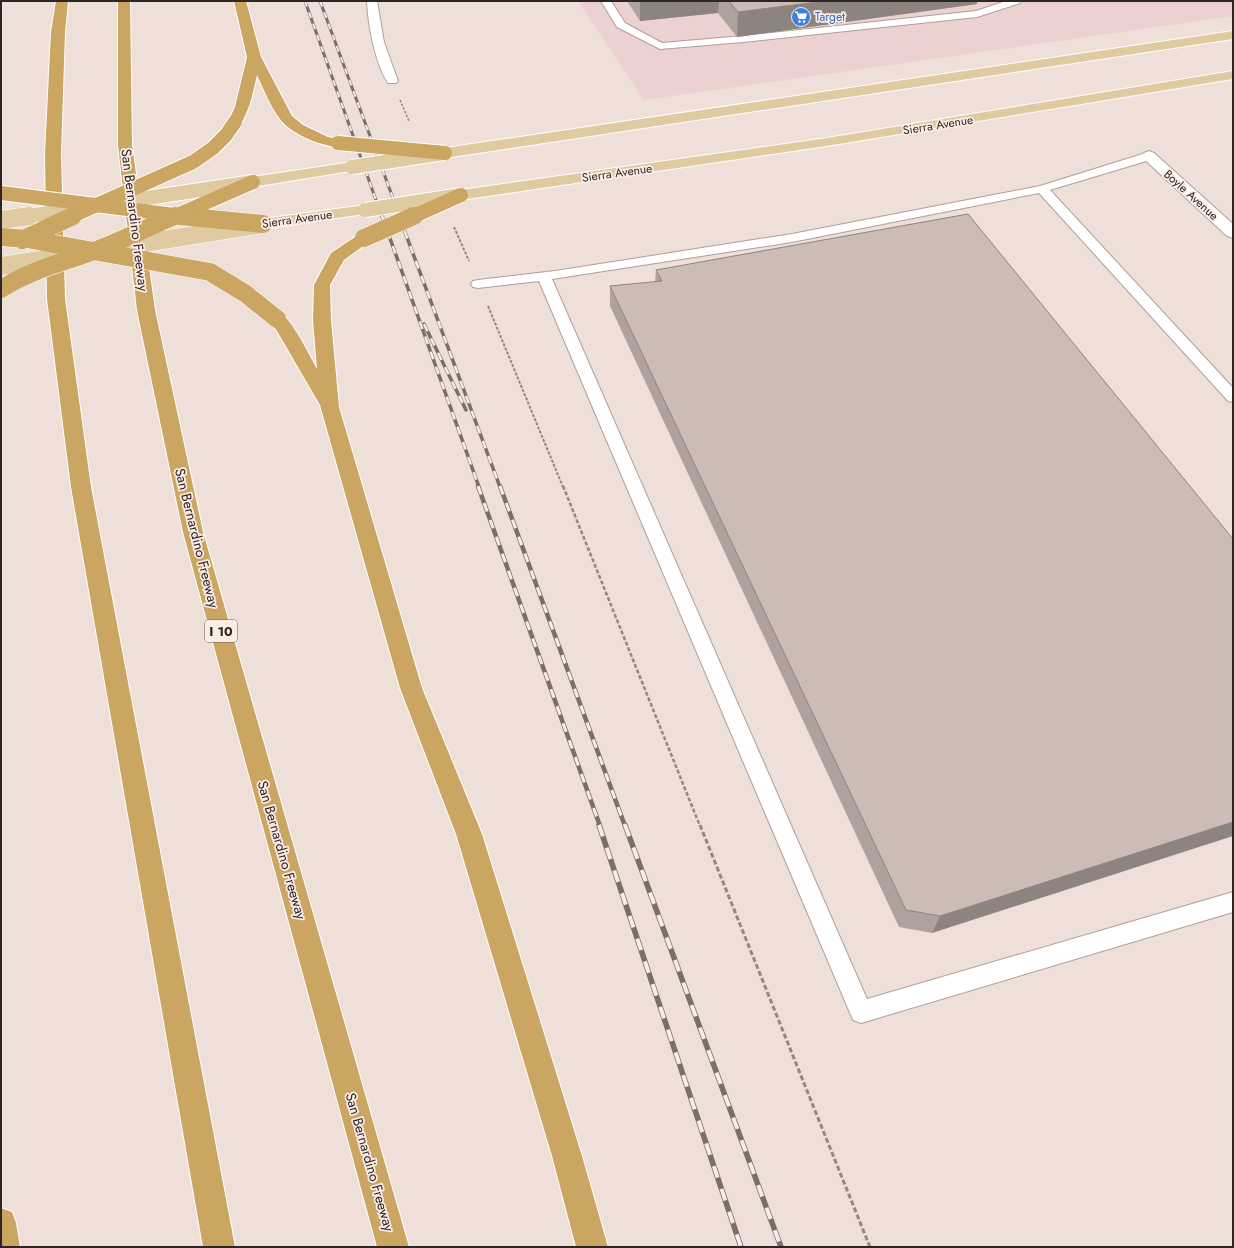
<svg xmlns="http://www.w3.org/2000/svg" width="1234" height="1248" viewBox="0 0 1234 1248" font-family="Jost,sans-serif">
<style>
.commercial{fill:#ecd1d1}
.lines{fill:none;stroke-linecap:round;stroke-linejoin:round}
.lane-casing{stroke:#ae9f99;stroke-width:2}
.street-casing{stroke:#ae9f99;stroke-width:2}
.primary-casing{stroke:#fff;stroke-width:2}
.highway-casing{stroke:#fff;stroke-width:2}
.path-far3{stroke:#938883;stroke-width:1.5;stroke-dasharray:2.5 1.5;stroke-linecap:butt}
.path-far2{stroke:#938883;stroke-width:2;stroke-dasharray:3 1.5;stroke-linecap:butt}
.path-far1{stroke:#938883;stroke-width:2.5;stroke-dasharray:4 2;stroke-linecap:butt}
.path{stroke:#938883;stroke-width:3;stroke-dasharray:5 2.5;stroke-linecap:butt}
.lane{fill:#fff;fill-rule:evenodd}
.street{fill:#fff;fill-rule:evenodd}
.primary{fill:#e0caa1;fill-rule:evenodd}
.highway{fill:#cba662;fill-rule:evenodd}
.rail-far3-casing{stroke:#786f6b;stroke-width:3}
.rail-far2-casing{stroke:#786f6b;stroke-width:3.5}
.rail-far1-casing{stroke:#786f6b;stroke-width:4.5}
.rail-casing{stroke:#786f6b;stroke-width:5.5}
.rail-far3{stroke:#fcece6;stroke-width:2;stroke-dasharray:6;stroke-linecap:butt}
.rail-far2{stroke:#fcece6;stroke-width:2.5;stroke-dasharray:8;stroke-linecap:butt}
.rail-far1{stroke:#fcece6;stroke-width:3;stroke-dasharray:9;stroke-linecap:butt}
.rail{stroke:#fcece6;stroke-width:4;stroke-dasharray:12;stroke-linecap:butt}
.primary-bridge-far1-casing{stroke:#fff;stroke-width:16;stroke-linecap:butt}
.primary-bridge-casing{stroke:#fff;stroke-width:19;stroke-linecap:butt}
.highway-bridge-far1-casing{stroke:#fff;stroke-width:16;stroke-linecap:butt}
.highway-bridge-casing{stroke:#fff;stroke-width:19;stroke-linecap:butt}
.primary-bridge-far1{stroke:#e0caa1;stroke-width:14}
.primary-bridge{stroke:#e0caa1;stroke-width:18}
.highway-bridge-far1{stroke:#cba662;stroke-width:14}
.highway-bridge{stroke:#cba662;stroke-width:18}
.wall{fill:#afa29d}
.shaded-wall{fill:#8e847f}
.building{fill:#cbbcb6;stroke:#8e847f}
.labels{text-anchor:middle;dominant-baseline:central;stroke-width:3.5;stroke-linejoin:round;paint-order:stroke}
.far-shop-label{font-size:12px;fill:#366cbe;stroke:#fcece6;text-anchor:start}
.far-street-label{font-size:12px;fill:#2c2624;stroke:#fcece6}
.shield{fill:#fcece6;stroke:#6a615e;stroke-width:1}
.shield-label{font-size:13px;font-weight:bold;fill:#2c2624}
.street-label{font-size:14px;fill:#2c2624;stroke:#fcece6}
</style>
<rect width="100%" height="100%" fill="#eedfd8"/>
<path class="commercial" d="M578 1H1233V16L644 100Z"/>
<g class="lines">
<g class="lane-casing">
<path id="lane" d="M367 1H377L384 42 398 81 396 83H388C375 63 368 25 367 1Z
M601 1H611L625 23 662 43 743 36 976 11 1006 1H1021L1020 3 977 17 743 42 660 49 617 27Z
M1149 152 1153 153 1155 156 1153 159 1050 190 1233 388V402L1228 401 1039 193 792 242 552 279 867 999 1233 892V912L861 1023 853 1020 539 281 478 288 473 287 471 284 473 281 478 280 555 271 792 234 1040 186Z"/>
</g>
<g class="street-casing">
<path id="street" d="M1149 151 1154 153 1233 224V238L1227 236 1144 159 1141 156 1144 153Z"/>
</g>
<g class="primary-casing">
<path id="primary" d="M1233 31V39L445 158 440 156 437 153 440 150 445 148Z
M1233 71V79L827 146 461 200 455 198 453 195 455 192 461 190 827 138Z
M352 162 357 164 360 167 357 170 253 187 248 185 245 182 248 179 253 177Z
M365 205 371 207 373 210 371 213 263 229 257 227 255 224 257 221 263 219Z"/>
</g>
<g class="highway-casing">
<path id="highway" d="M56 1H68L65 32 61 154 65 299 91 487 235 1247H203L71 487 47 299 45 154 51 32Z
M118 1H130L132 145 155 310 203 532 409 1247H377L183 532 137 310 118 145Z
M234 1H246L261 57 292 116 303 125 328 137 343 140 345 143 343 146C327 150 289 133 280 119 270 106 264 90 257 75 253 92 250 110 240 125L235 126 230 125 228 122 235 107 247 57Z
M364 233 370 235 372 238 370 241 344 260 330 285 331 320 339 407 422 688 482 834 582 1156 608 1247H576L552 1156 456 834 400 688 320 405 277 331 268 319 271 315C275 314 279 313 283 315 293 322 311 358 317 369L313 320 314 285 331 253 358 235Z
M1 1208 12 1212 16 1223 20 1247H1Z"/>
</g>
<path class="path-far3" d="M400 100 409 121"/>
<path class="path-far2" d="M454 227 469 261
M488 306 563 487"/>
<path class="path-far1" d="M563 486 700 826"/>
<path class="path" d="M700 825 870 1247"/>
<use href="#lane" class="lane"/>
<use href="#street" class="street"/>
<use href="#primary" class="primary"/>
<use href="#highway" class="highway"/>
<g class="rail-far3-casing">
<path id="rail-far3" d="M305 1 382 217
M320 1 400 217"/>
</g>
<g class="rail-far2-casing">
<path id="rail-far2" d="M382 216 479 487
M399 216 500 487
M424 324 466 410"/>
</g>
<g class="rail-far1-casing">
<path id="rail-far1" d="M478 486 600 826
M500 486 625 826"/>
</g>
<g class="rail-casing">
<path id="rail" d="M599 825 741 1247
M625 825 781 1247"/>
</g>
<use href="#rail-far3" class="rail-far3"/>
<use href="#rail-far2" class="rail-far2"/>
<use href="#rail-far1" class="rail-far1"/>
<use href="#rail" class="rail"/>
<g class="primary-bridge-far1-casing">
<path id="primary-bridge-far1" d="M352 167 444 153
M365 210 461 195
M22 217 253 182"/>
</g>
<g class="primary-bridge-casing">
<path id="primary-bridge" d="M1 220 29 216
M1 266 257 225"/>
</g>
<g class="highway-bridge-far1-casing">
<path id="highway-bridge-far1" d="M338 143 445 153
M1 193 190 217
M70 217 193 162 213 148 226 135 235 122
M173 217 253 182
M412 217 461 195"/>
</g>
<g class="highway-bridge-casing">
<path id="highway-bridge" d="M180 216 263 224
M1 237 27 239 210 272 246 294 277 319
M364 238 414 216
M22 240 73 216
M1 289C30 270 62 263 94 251 121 241 148 227 175 216"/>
</g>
<use href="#primary-bridge-far1" class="primary-bridge-far1"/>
<use href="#primary-bridge" class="primary-bridge"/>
<use href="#highway-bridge-far1" class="highway-bridge-far1"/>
<use href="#highway-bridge" class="highway-bridge"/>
</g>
<path class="wall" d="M627 1H977V4L737 37 718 13 640 21Z
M656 270 1233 539 932 933 899 927 610 306V286L655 282Z"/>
<path class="shaded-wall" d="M640 1H719L718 13 640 21Z
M825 1H977V4L737 37 738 12Z
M1233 822V836L932 933 940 916Z"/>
<path class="building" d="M729 1H825L738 12Z
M968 214 1233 539V822L940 916 906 910 610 286 662 281 656 270Z"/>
<defs>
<g id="supermarket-disc" transform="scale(1)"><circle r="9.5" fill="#3f7fe0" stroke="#fcece6"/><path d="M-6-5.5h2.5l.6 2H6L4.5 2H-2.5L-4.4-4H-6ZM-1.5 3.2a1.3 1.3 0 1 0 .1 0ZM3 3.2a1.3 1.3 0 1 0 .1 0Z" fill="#fff"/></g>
</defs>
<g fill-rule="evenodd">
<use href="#supermarket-disc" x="801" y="17"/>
</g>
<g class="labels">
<g class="far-shop-label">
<text x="815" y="17">Target</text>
</g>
<g class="far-street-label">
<text transform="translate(938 125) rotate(-9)">Sierra Avenue</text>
<text transform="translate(617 173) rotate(-8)">Sierra Avenue</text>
<text transform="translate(1191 195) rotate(42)">Boyle Avenue</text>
<text transform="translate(297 219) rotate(-8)">Sierra Avenue</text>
</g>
<rect class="shield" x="205" y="620" width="32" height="22" rx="3"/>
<g class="shield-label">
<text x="221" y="631">I 10</text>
</g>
<g class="street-label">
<text transform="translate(135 220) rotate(83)">San Bernardino Freeway</text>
<text transform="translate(197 538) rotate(76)">San Bernardino Freeway</text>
<text transform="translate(282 850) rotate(74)">San Bernardino Freeway</text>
<text transform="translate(370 1162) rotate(74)">San Bernardino Freeway</text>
</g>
</g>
<rect width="1234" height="1248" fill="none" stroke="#2c2624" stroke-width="4"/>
</svg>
